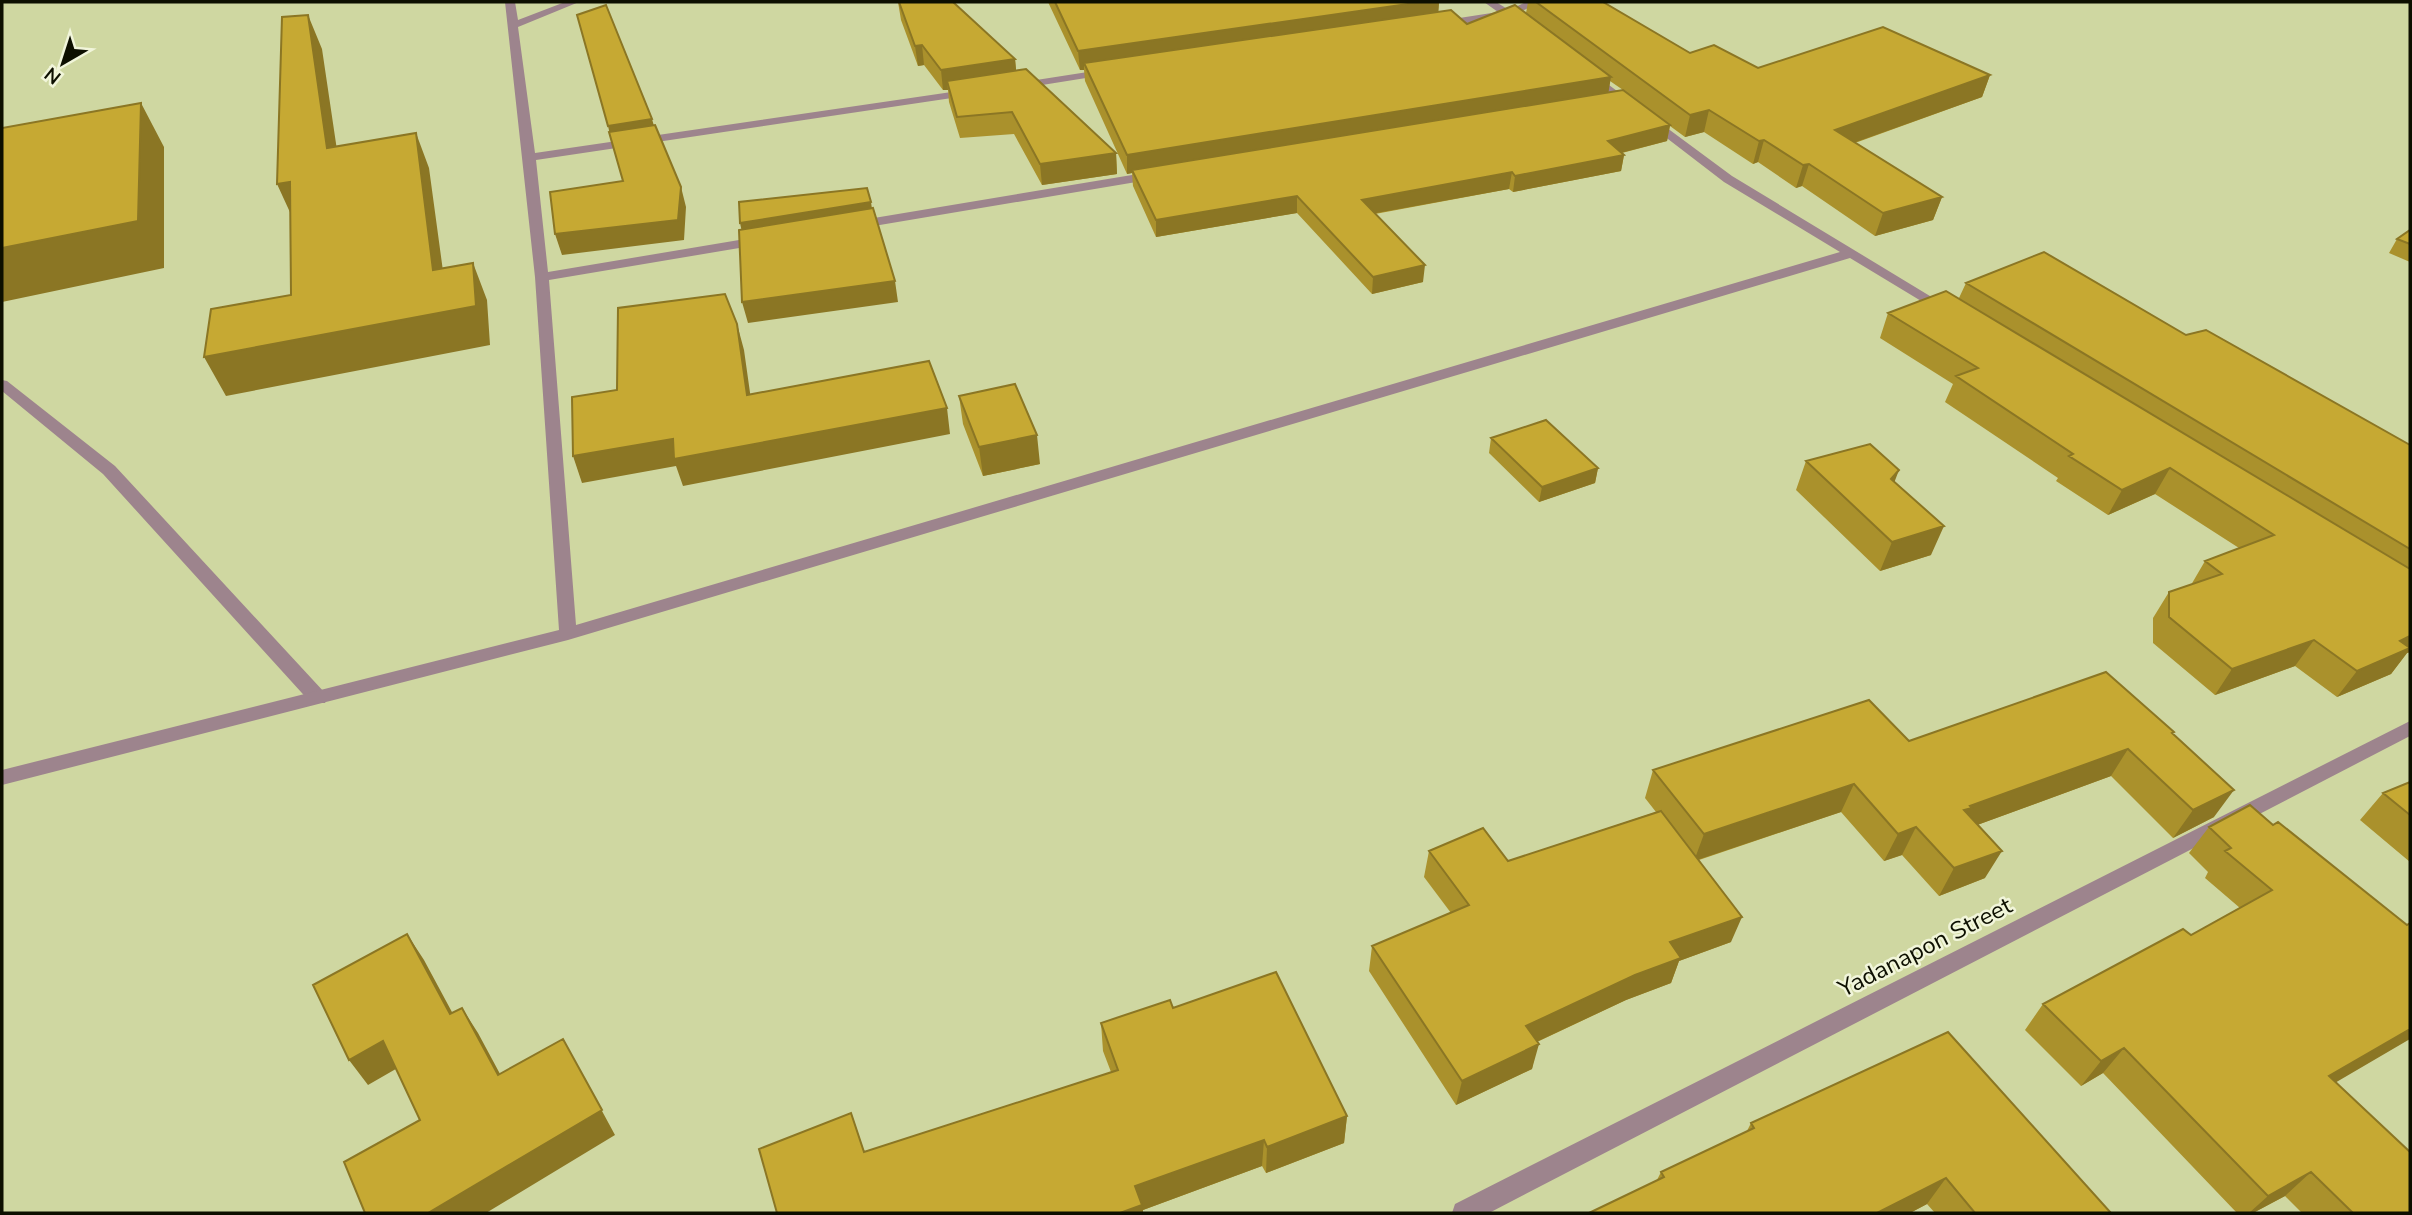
<svg xmlns="http://www.w3.org/2000/svg" width="2412" height="1215" viewBox="0 0 2412 1215" font-family="'Nunito Sans',sans-serif">
<style>
.lines{fill:none;stroke-linecap:round;stroke-linejoin:round}
.lane{fill:#9d848d;fill-rule:evenodd}
.street{fill:#9d848d;fill-rule:evenodd}
.wall{fill:#aa912c;fill-rule:evenodd}
.shaded-wall{fill:#8b7624}
.building{fill:#c6a933;stroke:#8b7624;stroke-width:2}
.labels{text-anchor:middle;dominant-baseline:central;stroke-width:5;stroke-linejoin:round;paint-order:stroke}
.near-street-label{font-size:24px;fill:#0d0f00;stroke:#f1f5da}
</style>
<rect width="100%" height="100%" fill="#cfd7a1"/>
<g class="lines">
<path class="lane" d="M2 380 7 381 115 466 325 693 327 698 325 703H311L103 474 2 391Z"/>
<path class="street" d="M505 2H515L518 20 565 2H579L518 27 535 153 972 89 978 92 972 95 536 160 548 272 763 236 770 240 763 244 549 280 576 625 1840 252 1724 182 1586 76V72L1590 71 1732 176 1953 310 1951 313H1941L1850 258 568 640 2 785V770L559 630 535 277Z
M1484 2H1496L1509 10 1526 2H1539L1517 14 1526 21 1521 24 1507 17 1440 27 1435 24 1440 21 1498 12Z
M1107 69 1111 70V74L1017 89 1011 86 1017 83Z
M1156 171 1162 175 1160 178 856 229 850 225 856 221Z
M2410 721V736L1489 1213H1452L1455 1204Z"/>
</g>
<path class="wall" d="M898 2 1015 59 1016 71 1116 153 1117 174 1042 185 1014 134 960 138 949 102 948 90H943L924 65 918 66 901 20Z
M1048 2H1439L1438 12 1467 24 1526 13 1528 2H1603L1690 53 1758 68 1990 75 1982 97 1855 143 1942 197 1933 220 1875 236 1802 186 1796 188 1758 162 1753 164 1704 132 1685 137 1670 126 1667 141 1622 153 1624 155 1621 171 1513 192 1509 189 1375 214 1423 282 1372 294 1297 213 1156 237 1133 186 1132 173 1127 174 1085 81 1084 70H1080ZM1610 81 1623 90 1608 92Z
M2410 230V262L2389 253 2397 239Z
M1966 283 2186 335 2410 445V652L2407 653 2391 674 2337 697 2295 666 2215 695 2153 643V618L2169 592 2191 585 2205 561 2239 548 2155 494 2108 515 2056 481 2058 478 1945 402 1953 384 1880 338 1888 313 1959 298Z
M959 396 1040 464 983 476 963 424Z
M1491 438 1598 468 1595 483 1539 502 1489 453Z
M1806 461 1894 482 1931 555 1880 571 1796 490Z
M2174 732 2173 734 2214 817 2173 838 2111 776 1977 825 1985 878 1939 896 1902 855 1884 861 1841 812 1699 860 1731 942 1679 961 1671 983 1626 1000 1537 1042 1532 1069 1456 1105 1369 971 1372 946 1451 913 1424 877 1429 851 1508 861 1656 812 1645 798 1653 770 1909 741Z
M2410 782V862L2360 820 2383 793Z
M2250 805 2336 1082 2410 1213H2302L2285 1196 2253 1213H2237L2103 1073 2081 1086 2025 1030 2043 1004 2191 935 2240 908 2205 878 2208 872 2189 853 2209 827Z
M1173 1008 1347 1116 1344 1143 1266 1173 1262 1166 1143 1210V1213H777L864 1152 1111 1072 1103 1051 1101 1023Z
M1751 1123 2111 1213H1935L1927 1204 1910 1213H1589L1657 1180 1661 1172 1747 1131Z"/>
<path class="shaded-wall" d="M1422 2H1439L1438 18 1084 63V70H1080L1078 51Z
M308 15 322 49 342 184 327 148Z
M922 45 924 65 918 66 915 46Z
M1015 59 1017 79 947 81 948 90H943L941 70Z
M1990 75 1982 97 1828 152 1835 130Z
M1611 77 1608 95 1132 170V173L1127 174V155Z
M141 103 164 147V268L2 302V248Z
M1709 110 1704 132 1685 137 1690 115Z
M652 119 656 133 611 139 608 126Z
M1670 125 1667 141 1605 157 1608 141Z
M416 133 429 168 448 308 433 270Z
M1764 140 1758 162 1753 164 1759 141Z
M1116 153 1117 174 1042 185 1040 164Z
M1624 155 1621 171 1513 192 1515 176Z
M1809 164 1802 186 1796 188 1803 165Z
M1512 172 1509 189 1360 216 1362 200Z
M290 182 294 221 277 184Z
M681 187 686 207 684 240 562 255 555 234Z
M1297 196V213L1156 237V220Z
M1942 197 1933 220 1875 236 1883 213Z
M871 202 873 216 743 237 740 223Z
M473 263 487 300 490 345 226 396 204 357Z
M1425 265 1423 282 1372 294 1373 277Z
M895 281 898 302 748 323 742 302Z
M737 324 744 350 754 421 747 395Z
M947 408 950 434 683 486 676 466 582 483 573 456 673 439Z
M1037 435 1040 464 983 476 979 447Z
M1598 468 1595 483 1539 502 1542 487Z
M2170 468 2155 494 2108 515 2122 490Z
M1899 470 1888 499 1891 479Z
M1944 526 1931 555 1880 571 1892 542Z
M2410 636V652L2407 653 2391 674 2337 697 2357 671 2400 641Z
M2314 640 2295 666 2215 695 2232 669Z
M2128 749 2111 776 1958 832 1964 810 1970 806Z
M1854 784 1841 812 1694 861 1704 834Z
M2234 790 2214 817 2173 838 2193 810Z
M1916 827 1902 855 1884 861 1898 834Z
M2002 851 1985 878 1939 896 1954 868Z
M1742 917 1731 942 1679 961 1671 983 1626 1000 1519 1050 1526 1026 1635 975 1670 942Z
M407 934 424 960 467 1040 450 1014Z
M462 1008 478 1033 514 1100 498 1075Z
M2410 1029V1039L2304 1101 2329 1076Z
M563 1039 615 1135 486 1213H428Z
M383 1041 401 1066 368 1085 349 1060Z
M1539 1044 1532 1069 1456 1105 1462 1081Z
M2124 1048 2103 1073 2081 1086 2101 1061Z
M1347 1116 1344 1143 1266 1173 1267 1147Z
M1264 1140 1262 1166 1143 1210V1213H1120L1135 1186Z
M2311 1172 2285 1196 2253 1213H2249L2268 1196Z
M1946 1178 1927 1204 1910 1213H1877Z"/>
<path class="building" d="M899 2H953L1015 59 941 70 922 45 915 46Z
M1055 2H1422L1078 51Z
M1536 2H1603L1690 53 1714 45 1758 68 1883 27 1990 75 1835 130 1942 197 1883 213 1809 164 1803 165 1764 140 1759 141 1709 110 1690 115Z
M606 5 652 119 608 126 577 15Z
M1515 5 1611 77 1127 155 1084 63 1451 10 1467 24Z
M308 15 327 148 416 133 433 270 473 263 476 306 204 357 211 309 291 295 290 182 277 184 282 17Z
M1026 69 1116 153 1040 164 1012 112 957 117 947 81Z
M1623 90 1670 125 1608 141 1624 155 1515 176 1512 172 1362 200 1425 265 1373 277 1297 196 1156 220 1132 170Z
M141 103 138 221 2 248V128Z
M655 125 681 187 678 220 555 234 550 192 623 181 609 132Z
M867 188 871 202 740 223 739 202Z
M873 208 895 281 742 302 739 230Z
M2410 230V244L2397 239Z
M2044 252 2186 335 2206 330 2410 445V549L1966 283Z
M1946 291 2410 569V636L2400 641 2410 648 2357 671 2314 640 2232 669 2169 617V592L2222 574 2205 561 2274 535 2170 468 2122 490 2069 456 2073 454 1956 376 1978 368 1888 313Z
M725 294 737 324 747 395 929 361 947 408 674 459 673 439 573 456 572 397 617 390 618 308Z
M1015 384 1037 435 979 447 959 396Z
M1546 420 1598 468 1542 487 1491 438Z
M1870 444 1899 470 1891 479 1944 526 1892 542 1806 461Z
M2106 672 2174 732 2172 733 2234 790 2193 810 2128 749 1970 806 1972 808 1964 810 2002 851 1954 868 1916 827 1898 834 1854 784 1704 834 1653 770 1869 700 1909 741Z
M2410 782V815L2383 793Z
M2250 805 2273 825 2278 822 2407 925 2410 923V1029L2329 1076 2410 1152V1213H2353L2311 1172 2268 1196 2124 1048 2101 1061 2043 1004 2183 929 2191 935 2272 890 2225 851 2231 848 2209 827Z
M1661 811 1742 917 1670 942 1681 958 1635 975 1526 1026 1539 1044 1462 1081 1372 946 1469 905 1429 851 1483 828 1508 861Z
M407 934 450 1014 462 1008 498 1075 563 1039 602 1110 428 1213H365L344 1162 420 1120 383 1041 349 1060 313 985Z
M1276 972 1347 1116 1267 1147 1264 1140 1135 1186 1142 1205 1120 1213H777L759 1149 851 1113 864 1152 1118 1070 1101 1023 1170 1000 1173 1008Z
M1948 1032 2111 1213H1975L1946 1178 1877 1213H1589L1664 1177 1661 1172 1754 1128 1751 1123Z"/>
<g class="labels">
<g class="near-street-label">
<text transform="translate(1925 947) rotate(-27)">Yadanapon Street</text>
</g>
</g>
<rect width="2412" height="1215" fill="none" stroke="#0d0f00" stroke-width="7"/>
<g transform="translate(63 63) rotate(219)" stroke="#f1f5da" stroke-width="5" paint-order="stroke">
<path d="M0-5L12 26L0 18L-12 26Z" fill="#0d0f00"/>
<text y="-10" font-size="19" font-weight="bold" text-anchor="middle" fill="#0d0f00">N</text>
</g>
</svg>
